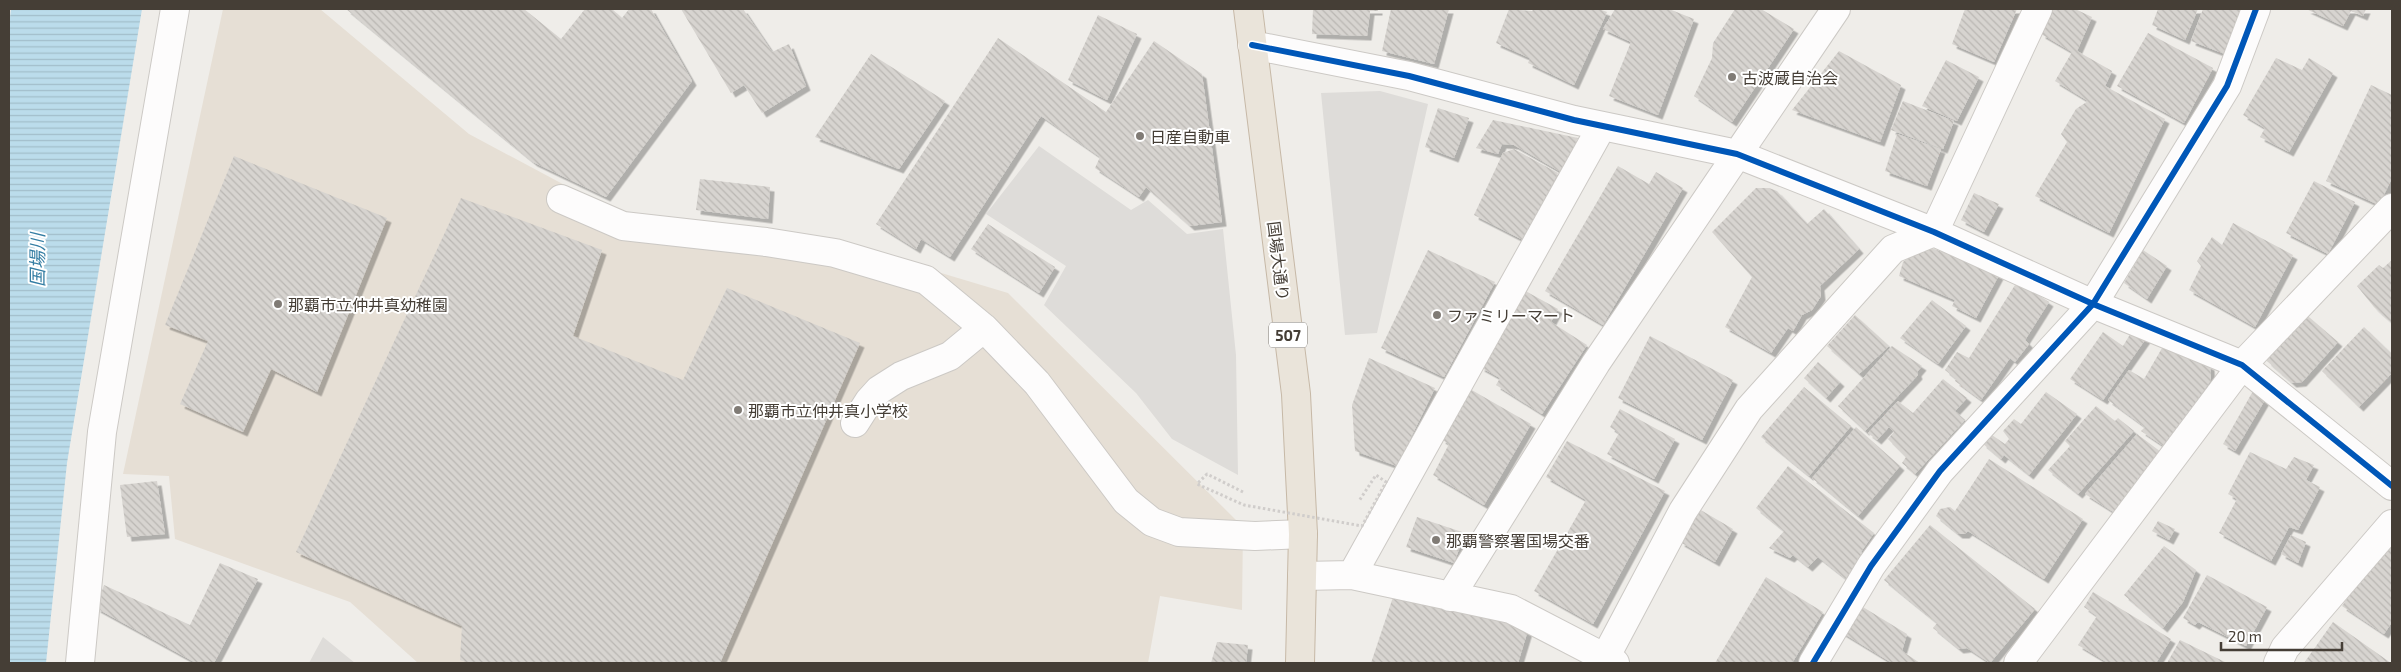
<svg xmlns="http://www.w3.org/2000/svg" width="2401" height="672" viewBox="0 0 2401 672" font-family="'Exo 2','Noto Sans JP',sans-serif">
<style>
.education{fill:#e6dfd5}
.parking{fill:#dedcd9}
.water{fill:url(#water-rules)}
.building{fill:url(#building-back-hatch);filter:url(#shadow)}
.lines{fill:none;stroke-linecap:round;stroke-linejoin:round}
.minor-casing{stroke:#ccc9c5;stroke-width:30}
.highway-casing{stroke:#c6b8a6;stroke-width:30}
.minor{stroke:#fdfcfc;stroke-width:28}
.highway{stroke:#eae4da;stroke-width:28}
.path-bridge{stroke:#d0cdcb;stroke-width:3;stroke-dasharray:2.5 2.5;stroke-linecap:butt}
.cycleway-casing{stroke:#fff;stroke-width:9}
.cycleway{stroke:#0057b8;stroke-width:6}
.poi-dot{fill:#807b75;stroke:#fff;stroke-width:2}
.labels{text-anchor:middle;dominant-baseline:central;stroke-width:4;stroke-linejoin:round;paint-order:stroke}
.shield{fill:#fff;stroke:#7d7872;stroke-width:1}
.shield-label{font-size:15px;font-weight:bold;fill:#453e36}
.poi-label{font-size:16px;fill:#453e36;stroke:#fff;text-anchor:start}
.street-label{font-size:16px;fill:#453e36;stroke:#fff}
.water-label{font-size:18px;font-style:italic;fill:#337da3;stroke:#fff}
</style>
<defs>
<pattern id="water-rules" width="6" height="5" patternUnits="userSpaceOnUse" patternTransform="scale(1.25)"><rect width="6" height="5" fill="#bbdceb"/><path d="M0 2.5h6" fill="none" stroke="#a2beca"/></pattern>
<pattern id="building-back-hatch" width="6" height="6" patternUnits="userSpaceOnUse" patternTransform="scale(1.25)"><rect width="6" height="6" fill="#d7d4d0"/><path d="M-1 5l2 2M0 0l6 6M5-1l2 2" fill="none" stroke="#bab7b3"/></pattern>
<filter id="shadow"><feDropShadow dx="4.5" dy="4.5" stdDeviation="0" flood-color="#0004"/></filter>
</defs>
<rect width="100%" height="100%" fill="#efede9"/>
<path class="education" d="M223 9H320L469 134 615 212 851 246 1008 293 1243 527 1242 610 1160 596 1148 663H418L350 602 175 539 169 476 123 474Z"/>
<path class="parking" d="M1380 91 1428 104 1377 333 1345 335 1321 93Z
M1039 146 1131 210 1148 200 1187 234 1223 229 1236 355 1238 475 1172 439 1136 393 1044 305 1066 266 986 214Z
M323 637 355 663H309Z"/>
<path class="water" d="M11 9H142L67 463 46 663H9V26Z"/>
<path class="building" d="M346 9H524L561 39 585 9H612L622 18 629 9H651L692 81 606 197 533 162Z
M681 9H743L772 52 789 44 806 86 762 113 744 85 731 93Z
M1313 9H1378V11H1370L1367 36 1312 34Z
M1391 9H1449L1434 64 1382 51Z
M1509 9 1532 11 1534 9H1599L1607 12 1574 85 1528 63 1530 58 1496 43Z
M1615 9H1669L1694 19 1658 115 1609 96 1631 42 1603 29Z
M1735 9H1761L1794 29 1732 122 1694 96 1712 58 1713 43Z
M1965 9H2017L1994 62 1952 44Z
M2052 9H2075L2092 17 2077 51 2112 71 2105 86 2165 119 2109 233 2035 196 2067 142 2061 134 2076 109 2088 101 2055 81 2072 52 2041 34Z
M2158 9H2198L2185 40 2152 25Z
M2203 9H2243L2225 54 2191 41Z
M2306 9H2366L2363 16 2351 11 2343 26Z
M1098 15 1137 34 1107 100 1068 80Z
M2148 33 2213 68 2184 123 2117 86Z
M998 38 1106 112 1154 41 1202 74 1222 222 1190 226 1146 187 1139 197 1095 168 1100 157 1041 116 950 257 921 239 916 249 876 224Z
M1839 51 1901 85 1880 142 1792 110Z
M871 54 945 101 899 169 815 137Z
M2276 58 2302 70 2309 58 2333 73 2289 152 2260 137 2265 128 2243 115Z
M1946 60 1979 77 1957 121 1922 106Z
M2371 85 2392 95V178L2379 205 2326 181Z
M1903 101 1954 121 1943 149 1891 130Z
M1438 108 1469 118 1454 158 1425 147Z
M1493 120 1578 138 1561 172 1514 145 1502 144 1498 154 1476 148Z
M1897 134 1941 149 1927 186 1885 171Z
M1514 149 1558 173 1523 240 1474 215 1503 153Z
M234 156 387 218 317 392 271 369 243 432 180 404 208 341 165 325Z
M1618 166 1649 184 1656 172 1683 188 1603 325 1545 291Z
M700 179 770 187 768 219 696 210Z
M2314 181 2355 202 2328 254 2286 233Z
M1756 188H1769L1777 191 1807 224 1824 209 1859 249 1820 286 1821 296 1812 310 1802 315 1793 331 1788 328 1771 353 1725 327 1752 277 1712 232Z
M1974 193 1999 204 1984 232 1961 220Z
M461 198 602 250 573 336 683 380 727 288 860 343 720 663H469L460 660 462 626 296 552Z
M2233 223 2293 255 2255 327 2189 290 2201 266 2197 261 2212 237 2222 245Z
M988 224 1055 267 1039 293 971 249Z
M1923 245 1971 262 1999 275 1976 318 1952 306 1955 300 1899 276 1903 262Z
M1428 250 1495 282 1444 377 1381 348Z
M2143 250 2167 266 2147 299 2124 283Z
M2392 260V323L2374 307 2357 286 2379 265 2383 268Z
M2015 285 2031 290 2049 302 2025 340 2029 344 2015 362 2010 358 1981 400 1955 381 1956 379 1945 370 1957 352 1969 358Z
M1520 288 1558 309 1551 322 1587 345 1542 414 1496 385 1500 378 1480 367Z
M1932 300 1966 326 1938 364 1900 338Z
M2303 312 2338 342 2302 382 2292 383 2267 361V352Z
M1855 315 1889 346 1859 374 1827 346Z
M2364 327 2392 354V373L2359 407 2322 371Z
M2132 331 2147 337 2103 400 2070 379 2103 332 2123 346Z
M1650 336 1733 380 1702 440 1618 398Z
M2165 343 2210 366 2211 380 2165 447 2141 431 2145 427 2108 400 2129 370 2144 379Z
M1892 346 1922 366 1917 372 1918 375 1865 431 1838 406Z
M1369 358 1435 388 1397 466 1355 451 1352 405Z
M1818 362 1840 382 1826 398 1804 378Z
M1943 379 1967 398 1955 411 1965 420 1915 474 1902 463 1906 457 1888 439 1894 432 1889 427 1877 440 1868 433 1898 401 1913 413Z
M1804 387 1851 426 1809 476 1761 437Z
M1470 389 1531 424 1484 505 1433 475 1449 444 1441 439Z
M2253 391 2266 398 2235 451 2223 444Z
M2046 392 2077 414 2029 475 2004 455 2001 459 1982 443 1989 433 2005 444 2009 439 2003 431 2014 419 2021 424Z
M2096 406 2115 421 2118 418 2134 431 2078 494 2048 470 2070 446 2065 441Z
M1620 409 1675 439 1654 479 1607 454 1619 433 1610 427Z
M1856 427 1900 466 1858 516 1812 478Z
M2137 434 2161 452 2115 513 2085 494Z
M1567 441 1665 491 1593 624 1534 591 1586 500 1546 477Z
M2250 452 2286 469 2294 457 2314 465 2306 480 2320 487 2298 530 2289 527 2271 561 2219 533 2237 499 2228 494Z
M1989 459 2083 519 2044 579 1968 531 1965 534H1958L1936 516 1940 509 1950 507 1955 511Z
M1788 466 1874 533 1861 552 1864 555 1846 579 1818 557 1808 567 1793 555 1790 558 1769 548 1784 531 1756 508Z
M157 481 165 534 127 537 120 485Z
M1699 509 1733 529 1715 562 1680 542Z
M1417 517 1465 533 1454 563 1406 547Z
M2158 521 2175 529 2169 540 2152 531Z
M1930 525 2035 609 1990 663 1967 648 1959 649 1933 628 1937 623 1884 580Z
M2392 532V622L2384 634 2342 606Z
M2291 535 2306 542 2298 563 2281 554Z
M2164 546 2196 570 2183 602 2163 628 2124 595Z
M220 563 258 579 214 663H196L96 608 104 585 190 625Z
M2207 575 2267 607 2246 646 2198 622 2195 625 2183 618Z
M1766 577 1823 612 1792 663H1715Z
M2093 592 2171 639 2156 663H2108L2078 645 2097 616 2084 607Z
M1394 594 1433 607 1435 600 1528 630 1518 663H1447L1440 661 1439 663H1371Z
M1858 604 1907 634 1902 651 1920 663H1892L1841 632Z
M2333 622 2391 663H2304Z
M2180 640 2227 663H2167Z
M1217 642 1248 645 1246 663H1211Z"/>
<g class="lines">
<g class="minor-casing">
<path id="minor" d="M1252 45 1409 76 1574 120 1737 154 1934 232 2093 304 2242 365 2392 486
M561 199 623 226 766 242 835 253 926 280 984 328 1037 383 1126 501 1152 522 1179 532 1255 536 1303 534
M855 423 869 401 879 390 901 376 950 356 984 328
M1352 575 1602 126
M1302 576 1352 575 1511 609 1615 663
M1450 597 1596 363 1836 9
M1605 658 1683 511 1749 409 1893 249 1934 232 2038 9
M80 663 102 432 175 9
M1813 663 1871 566 1940 471 2093 304 2227 86 2256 9
M2018 663 2242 365 2392 208
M2278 663 2285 648 2392 524"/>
</g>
<g class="highway-casing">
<path id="highway" d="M1248 9 1296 394 1303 534 1300 663"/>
</g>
<use href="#minor" class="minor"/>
<use href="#highway" class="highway"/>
<path class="path-bridge" d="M1243 492 1207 474 1197 484 1244 505 1362 526 1386 482 1376 475 1359 501"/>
<g class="cycleway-casing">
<path id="cycleway" d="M1252 45 1409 76 1574 120 1737 154 1934 232 2093 304 2242 365 2392 486
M1813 663 1871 566 1940 471 2093 304 2227 86 2256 9"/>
</g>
<use href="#cycleway" class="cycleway"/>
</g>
<g class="poi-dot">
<circle cx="1732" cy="77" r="5"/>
<circle cx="1140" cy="136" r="5"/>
<circle cx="278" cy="304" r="5"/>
<circle cx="1437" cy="315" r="5"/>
<circle cx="738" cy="410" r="5"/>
<circle cx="1436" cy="540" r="5"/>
</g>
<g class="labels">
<rect class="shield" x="1269" y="322.5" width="38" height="25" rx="4"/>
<g class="shield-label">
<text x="1288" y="335">507</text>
</g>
<g class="poi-label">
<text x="1742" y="77">古波蔵自治会</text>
<text x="1150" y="136">日産自動車</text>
<text x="288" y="304">那覇市立仲井真幼稚園</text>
<text x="1447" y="315">ファミリーマート</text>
<text x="748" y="410">那覇市立仲井真小学校</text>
<text x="1446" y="540">那覇警察署国場交番</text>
</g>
<g class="street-label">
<text transform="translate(1279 261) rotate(83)">国場大通り</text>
</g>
<g class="water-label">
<text transform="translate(37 260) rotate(-90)">国場川</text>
</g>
</g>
<rect width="2401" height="672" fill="none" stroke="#453e36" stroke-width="20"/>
<path d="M2221 642v8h121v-8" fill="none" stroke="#453e36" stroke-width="2.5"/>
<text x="2228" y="642" font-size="15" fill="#453e36" stroke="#ffffff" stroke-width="4" paint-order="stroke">20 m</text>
</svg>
